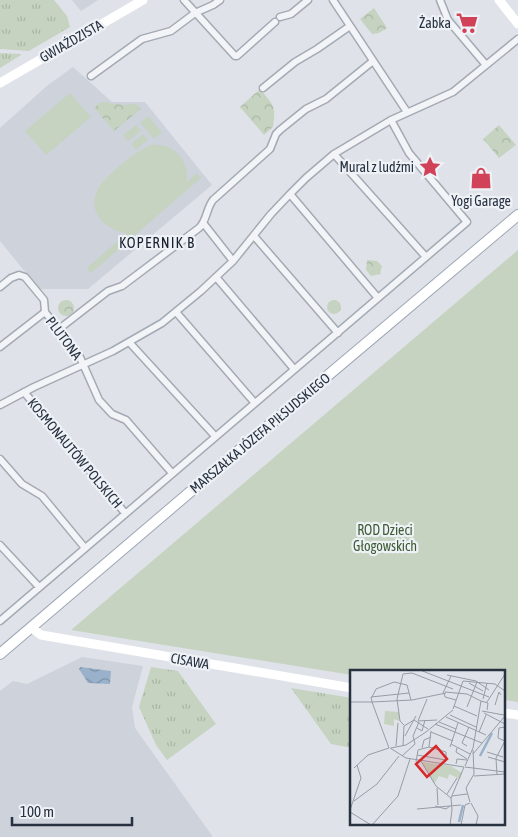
<svg xmlns="http://www.w3.org/2000/svg" width="518" height="837" viewBox="0 0 518 837" font-family="'Asap Condensed',sans-serif">
<style>
.built{fill:#cdd2db}
.grass{fill:url(#grass-tufts)}
.park{fill:url(#park-crowns)}
.garden{fill:#c5d3c0}
.water{fill:url(#water-waves)}
.lines{fill:none;stroke-linecap:round;stroke-linejoin:round}
.street-casing{stroke:#a4aab3;stroke-width:9}
.primary-casing{stroke:#9ea7b5;stroke-width:12}
.street{stroke:#f2f4f7;stroke-width:6}
.secondary{stroke:#fff;stroke-width:9}
.primary{stroke:#fff;stroke-width:10}
.labels{text-anchor:middle;dominant-baseline:central;stroke-width:4.5;stroke-linejoin:round;paint-order:stroke}
.poi-label{font-size:14px;fill:#283140;stroke:#eef2f6;text-anchor:end}
.street-label{font-size:14px;fill:#283140;stroke:#eef2f6}
.park-label{font-size:14px;fill:#3d5c35;stroke:#eef2f6}
.neighbourhood-label{font-size:15px;letter-spacing:1px;fill:#1a2231;stroke:#eef2f6}
.inset-river{fill:none;stroke:#99b1ca;stroke-width:2.5}
.inset-road{fill:none;stroke:#969ca5;stroke-width:1}
.view{fill:#d62828;fill-opacity:0.15;stroke:#d62828;stroke-width:2.5}
.inset-edge{fill:none;stroke:#283140;stroke-width:2.5}
</style>
<defs>
<pattern id="grass-tufts" width="24" height="20" patternUnits="userSpaceOnUse" patternTransform="scale(1.25)"><rect width="24" height="20" fill="#c5d3c0"/><path d="M3 7l-1-3M5 7V3M7 7l1-3M15 17l-1-3M17 17v-4M19 17l1-3" fill="none" stroke="#a9b6a6"/></pattern>
<pattern id="park-crowns" width="20" height="18" patternUnits="userSpaceOnUse" patternTransform="scale(1.25)"><rect width="20" height="18" fill="#c5d3c0"/><path d="M2 6a3 3 0 1 1 6 0M12 15a3 3 0 1 1 6 0" fill="none" stroke="#a9b6a6"/></pattern>
<pattern id="water-waves" width="16" height="10" patternUnits="userSpaceOnUse" patternTransform="scale(1.25)"><rect width="16" height="10" fill="#99b1ca"/><path d="M0 5q4-4 8 0t8 0" fill="none" stroke="#7d91a5"/></pattern>
</defs>
<rect width="100%" height="100%" fill="#dfe3e9"/>
<path class="built" d="M72 0H98L81 11Z
M73 67 112 102H145L212 185 88 289H39L0 241V128L48 85Z
M82 657 143 666 132 707 135 728 213 837H0V691L13 681 27 684Z"/>
<path class="grass" d="M0 0H54L67 16 70 27 29 51 0 49Z
M0 53 21 54V55L0 68Z
M151 667 178 671 216 724 167 760 156 745 139 707Z
M291 688 352 698V748L331 744Z"/>
<path class="park" d="M374 8 387 28 379 33 372 34 360 19Z
M260 89C274 106 276 105 273 127L264 135 240 107Z
M101 102 124 105 136 104 141 109 114 131 94 108Z
M499 125 516 145 499 158 483 139Z
M367 260 377 261 382 266 380 274 371 276 366 270Z
M58 308a8 8 0 1 1 16 0a8 8 0 1 1-16 0Z
M327 307a7 7 0 1 1 14 0a7 7 0 1 1-14 0Z"/>
<path class="garden" d="M70 93 91 117 46 155 25 131Z
M148 116 162 132 154 139 140 123Z
M136 125 141 131 128 141 123 135Z
M143 134 148 140 136 150 131 144Z
M152 145C174 143 189 160 187 182L197 173 201 178 91 273 87 268 127 233C106 231 86 212 98 189 104 177 139 148 152 145Z
M518 250V702L504 700V671H352V675L71 630Z"/>
<path class="water" d="M80 667 111 671 110 684 88 683 79 669Z"/>
<g class="lines">
<g class="street-casing">
<path id="street" d="M184 0 235 56H237L275 22
M333 0 407 112
M440 0 448 20 486 65
M280 17 291 14 308 0
M91 76 142 39 171 31 195 13 213 5 220 0
M263 88 295 62 317 49 350 26
M334 154 426 257
M290 194 378 298
M204 224 233 261
M254 236 338 333
M216 277 294 369
M0 287 11 278 19 275 25 277 44 300 45 312 79 355 99 400 112 414 126 420 172 473
M176 312 254 402
M59 329 108 291 122 286 199 228C207 221 206 209 213 200L270 149 276 134 280 130 306 109 326 99 373 61
M129 342 215 436
M0 347 45 312
M24 392 125 513
M0 405 34 387 113 351 162 323 201 291 233 261 271 214 290 194 306 178 334 154 391 120 453 92 518 39
M0 459 22 484 42 496 85 548
M0 545 39 587
M0 621 467 222 409 153 391 120"/>
</g>
<g class="primary-casing">
<path id="primary" d="M0 654 217 469 518 215"/>
</g>
<use href="#street" class="street"/>
<path class="secondary" d="M499 0 518 24
M0 83 143 0
M32 628 41 635 352 688
M504 713 518 715"/>
<use href="#primary" class="primary"/>
</g>
<defs>
<g id="supermarket-bare" transform="scale(1.725)"><path d="M-6-5.5h2.5l.6 2H6L4.5 2H-2.5L-4.4-4H-6ZM-1.5 3.2a1.3 1.3 0 1 0 .1 0ZM3 3.2a1.3 1.3 0 1 0 .1 0Z" fill="#d14158" stroke="#eef2f6" stroke-width="2.5" paint-order="stroke"/></g>
<g id="sight-bare" transform="scale(1.725)"><path d="M0-6L1.8-2.2L6-1.7L2.9 1.2L3.7 5.4L0 3.3L-3.7 5.4L-2.9 1.2L-6-1.7L-1.8-2.2Z" fill="#d14158" stroke="#eef2f6" stroke-width="2.5" paint-order="stroke"/></g>
<g id="shop-bare" transform="scale(1.725)"><path d="M-5-2.5h2.3a2.7 3.5 0 0 1 5.4 0H5L5.5 6h-11ZM-1.5-2.5h3a1.5 2.3 0 0 0-3 0Z" fill="#d14158" stroke="#eef2f6" stroke-width="2.5" paint-order="stroke"/></g>
</defs>
<g fill-rule="evenodd">
<use href="#supermarket-bare" x="467" y="23"/>
<use href="#sight-bare" x="430" y="167"/>
<use href="#shop-bare" x="481" y="178"/>
</g>
<g class="labels">
<g class="poi-label">
<text x="451" y="23">Żabka</text>
<text x="414" y="167">Mural z ludźmi</text>
<text x="481" y="201" text-anchor="middle">Yogi Garage</text>
</g>
<g class="street-label">
<text transform="translate(71 41) rotate(-30)">GWIAŹDZISTA</text>
<text transform="translate(64 338) rotate(53)">PLUTONA</text>
<text transform="translate(260 433) rotate(-40)">MARSZAŁKA JÓZEFA PIŁSUDSKIEGO</text>
<text transform="translate(75 453) rotate(50)">KOSMONAUTÓW POLSKICH</text>
<text transform="translate(190 661) rotate(10)">CISAWA</text>
</g>
<g class="park-label">
<text x="385" y="530">ROD Dzieci<tspan x="385" dy="16">Głogowskich</tspan></text>
</g>
<g class="neighbourhood-label">
<text x="157" y="242">KOPERNIK B</text>
</g>
</g>
<g transform="translate(350 670)">
<rect width="155" height="155" fill="#dfe3e9"/>
<path d="M35 41 49 42V51L44 49V56L34 54Z" fill="#c5d3c0"/>
<path d="M72 92 101 96 112 103 110 109 99 104 98 109 89 106 84 114Z" fill="#c5d3c0"/>
<path class="inset-river" d="M130 86 142 63M109 152 113 135"/>
<path class="inset-road" d="M70 0 139 27M97 5 126 11 139 20M119 13 133 21M95 22 117 24 131 31M93 23 101 6M94 23 95 27 106 30M21 27 22 32 62 30 96 23M21 27 59 23M22 27 26 19 44 12 57 15 61 30M133 29 137 13M0 32H22M22 32 39 78M137 32 155 4M145 35 149 22 151 25M104 36 127 46M117 37 127 12M103 39 113 11 145 14 155 21M132 41 154 45M134 43 155 54M100 45 126 57M96 47 136 65M64 50 78 59M68 51 77 29M68 51 87 50M89 52 106 59M85 54 132 73M54 55 50 51 47 29 53 4 62 3 103 19M155 57 149 58 148 68 155 71M67 58 72 61 75 50M76 62 103 40M81 62 103 71M129 62 136 45M55 66 66 46M101 74 120 84M46 76 48 53M53 76 54 56 64 50M117 76 112 73 119 57M79 77 96 82V91M79 77 81 61M100 77 108 53M40 78 56 88 114 97M41 78 56 75 76 62M72 78 74 70 81 67M107 78 106 82 117 89M137 82 153 87M123 84 155 46M67 85 96 90M52 86 65 74 63 66 69 52M138 87 155 92M71 91 86 116 101 128M66 92 68 80 79 77M106 94 107 89 117 90M115 96 123 78 131 31 138 33 137 40M115 97 155 102M4 98 18 85 39 78M147 105 146 88 155 71M124 106 155 104M87 118 88 135M97 124 107 108M102 126 117 124M4 131 27 114 49 86M120 132 116 118 124 104 123 80M121 133 128 146 126 155M85 136 96 139 100 136M67 139 111 135M0 140 11 108 7 95M102 140 101 128 114 97M0 142 21 155M22 155 48 126 60 89M100 155 102 140M111 155 115 135 120 133"/>
<path class="view" d="M86 76 97 89 77 107 66 94Z"/>
<rect width="155" height="155" class="inset-edge"/>
</g>
<path d="M12 817v8h120v-8" fill="none" stroke="#283140" stroke-width="2.5"/>
<text x="20" y="817" font-size="15" fill="#283140" stroke="#eef2f6" stroke-width="4" paint-order="stroke">100 m</text>
</svg>
